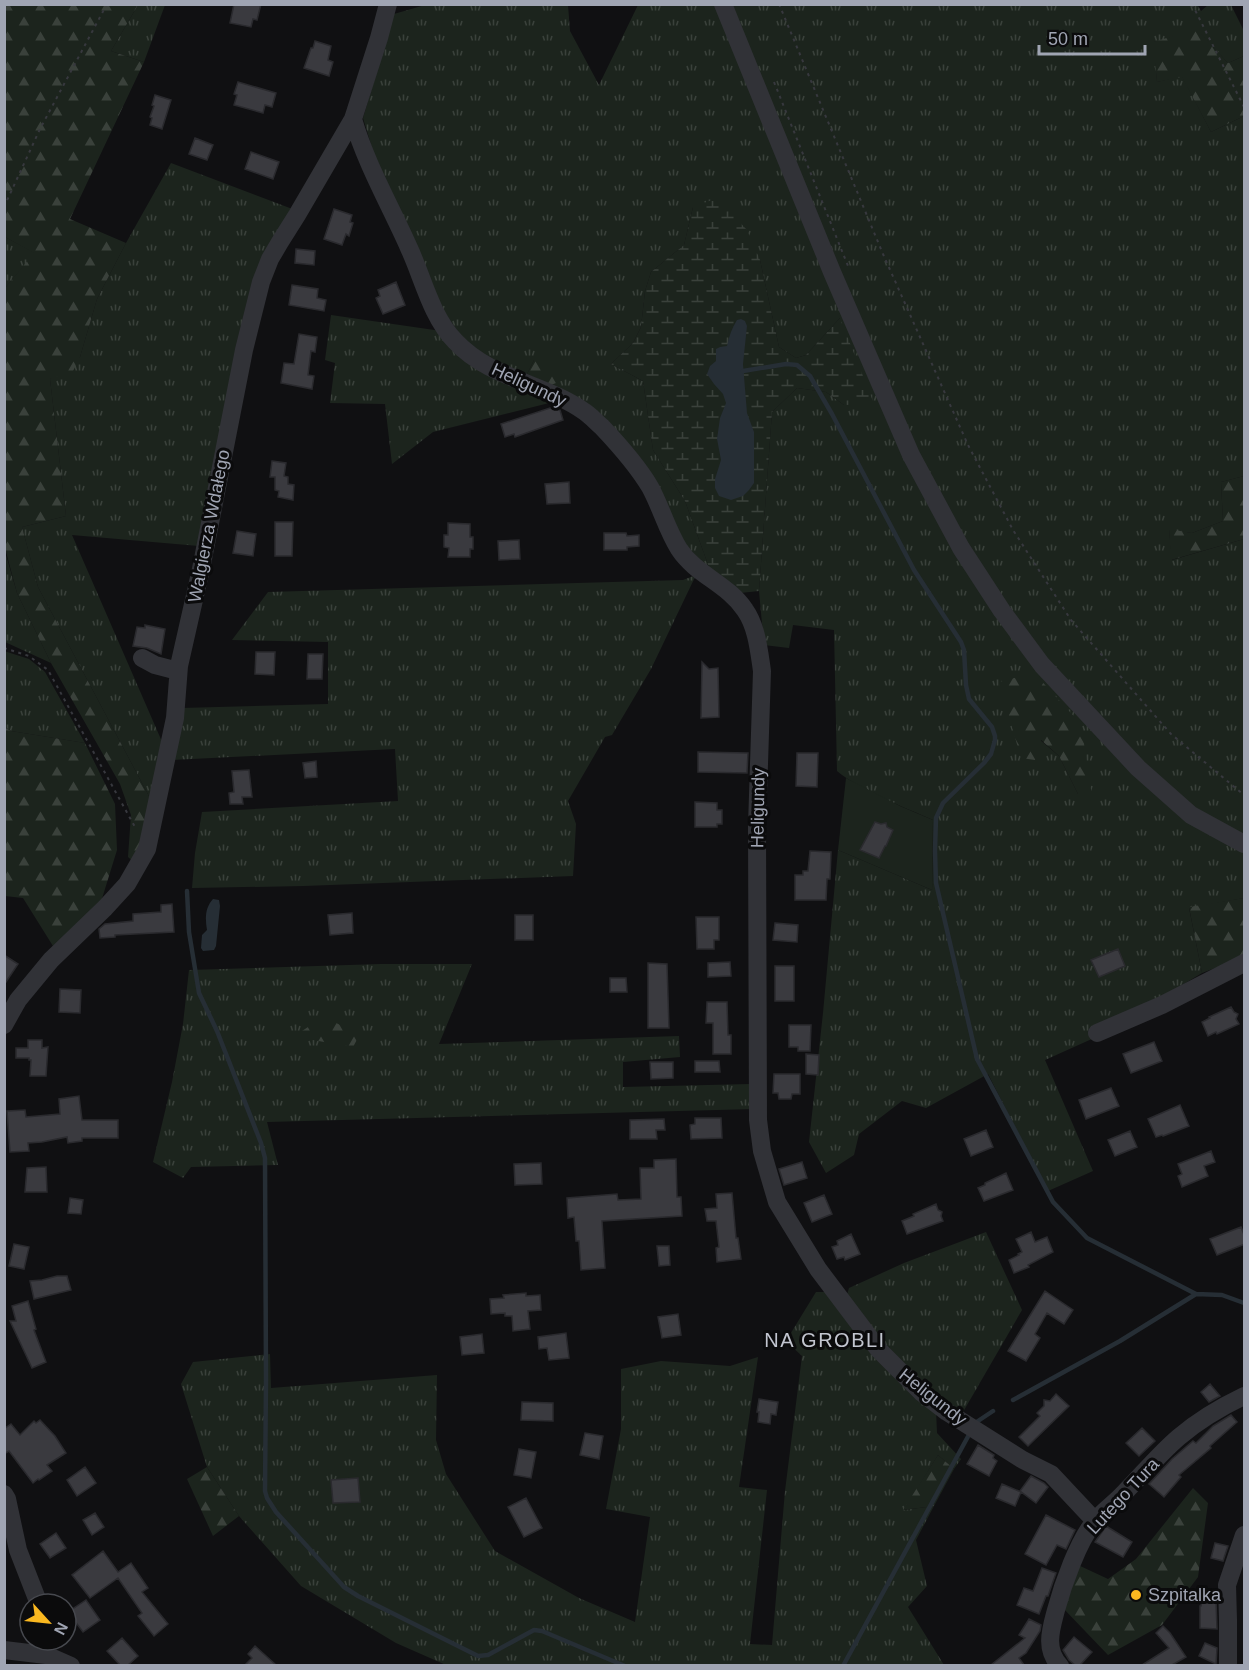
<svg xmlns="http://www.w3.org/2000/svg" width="1249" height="1670" viewBox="0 0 1249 1670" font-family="Helvetica,sans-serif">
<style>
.grass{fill:url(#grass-tufts);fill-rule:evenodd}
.forest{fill:url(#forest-firs)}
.wetland{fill:url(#wetland-marsh)}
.garden{fill:#1c241d}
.water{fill:#262e35}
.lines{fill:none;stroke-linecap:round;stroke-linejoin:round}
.stream{stroke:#262e35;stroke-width:4.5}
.building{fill:#3a3a3f;stroke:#2a2a2e;stroke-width:1.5}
.path{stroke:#37383e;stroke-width:2;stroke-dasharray:3 4.5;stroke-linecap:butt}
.minor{stroke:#313237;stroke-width:18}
.poi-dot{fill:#fab820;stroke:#0b0b0c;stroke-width:2}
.labels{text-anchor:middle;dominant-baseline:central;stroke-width:6;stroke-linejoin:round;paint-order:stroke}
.street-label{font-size:18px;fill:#a0a5b3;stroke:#0b0b0c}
.poi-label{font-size:18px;fill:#a0a5b3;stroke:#0b0b0c;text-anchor:start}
.neighbourhood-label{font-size:20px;letter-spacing:1.5px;fill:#c2c5cf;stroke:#0b0b0c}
</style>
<defs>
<pattern id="grass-tufts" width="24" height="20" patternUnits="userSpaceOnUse" patternTransform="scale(1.5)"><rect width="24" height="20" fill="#1c241d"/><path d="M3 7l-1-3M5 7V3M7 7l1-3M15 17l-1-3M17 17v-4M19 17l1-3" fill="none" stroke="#3a413b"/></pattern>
<pattern id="forest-firs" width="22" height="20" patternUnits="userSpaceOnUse" patternTransform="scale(1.5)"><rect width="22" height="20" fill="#1c241d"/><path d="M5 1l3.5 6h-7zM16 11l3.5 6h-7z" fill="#3a413b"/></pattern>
<pattern id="wetland-marsh" width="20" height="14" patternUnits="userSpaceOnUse" patternTransform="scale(1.5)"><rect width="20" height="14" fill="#1c241d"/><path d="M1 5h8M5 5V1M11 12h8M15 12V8" fill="none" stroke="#3a413b"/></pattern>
</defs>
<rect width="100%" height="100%" fill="#101012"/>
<path class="grass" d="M993 4V6L998 4H1197L1201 11 1208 5H1231L1244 31V56L1228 63 1197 30 1154 42 1157 82 1182 76 1211 132 1244 116V476L1221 482 1223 521 1192 533 1169 530 1172 560 1244 539V898L1189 908 1202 973 1094 1038 1045 1060 1093 1171 1048 1191 988 1074 926 1108 902 1101 859 1134 854 1155 826 1173 809 1142 823 1013 838 850 932 890 933 820C904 807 861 791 837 771L834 630 793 625 789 648 764 645 759 591 772 412 797 388 826 392 844 405 840 318 806 355 796 358 779 347 760 260 693 207 684 245 651 272 645 291 641 327 633 343 611 364 643 381 653 450 685 501 710 570 683 544 645 468 551 385 534 360 527 374 490 360 469 347 441 308 380 174 363 118 394 14 425 5H568L570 31 599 85 638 5ZM1081 724 1078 794 1059 756 1040 740Z
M138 5H165L144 62 111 51Z
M171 163 295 210 274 239 199 546 72 535 163 744 151 800 38 587 22 527 66 516 50 379 80 357 97 299 126 243Z
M5 237 35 253 5 288Z
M331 315 441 331 561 400 433 432 392 464 385 404 330 403 335 363 325 360Z
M4 548 17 593 51 663 5 642Z
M696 575 651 669 612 735 605 737 568 801 576 824 573 876 303 886 192 888 195 853 202 812 398 801 395 749 172 760 182 708 328 704V642L232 640 268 592 683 580Z
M4 651 29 659 45 672 85 743 11 731 5 727Z
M381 964H472L439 1044 679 1036 680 1057 623 1062V1087L751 1084 754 1109 267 1122 278 1165 191 1167 183 1178 153 1162 172 1082 183 1024 189 970Z
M986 1232 1022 1310 963 1412 922 1388 846 1298 849 1288 904 1263Z
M816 1292H826L936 1411 937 1433 961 1459 954 1469 938 1455 904 1510 934 1506 916 1540 927 1586 908 1607 944 1665H446L396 1643 301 1586 239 1516 207 1467 181 1384 193 1362 270 1354 271 1388 437 1375 436 1440 446 1474 495 1551 579 1598 635 1622 650 1517 606 1509 621 1429V1369L661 1361 730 1366 758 1357 739 1487 767 1490 750 1644 772 1645 785 1491 802 1356 786 1341Z"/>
<path class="forest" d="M4 5H138L111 51 144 62 70 219 126 243 97 299 80 357 73 371 50 379 66 516 22 527 38 587 151 800 135 863 128 857 131 815 120 784 51 663 17 593 5 548V288L34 253 5 237Z
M1197 29 1228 63 1244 56V116L1211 132 1182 77 1157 82 1153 42Z
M557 356 566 379 551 385 527 374 534 360Z
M1244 476V539L1171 560 1169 529 1192 533 1223 521 1221 482Z
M1034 673 1081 724 1092 796 1078 794 1059 756 1041 740 1035 760 1021 758 999 682Z
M4 727 11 731 85 743 115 804 117 850 100 905 53 946 23 898 5 896Z
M1244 898V957L1202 973 1189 907Z
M323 1017 360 1034 353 1047 307 1039 302 1031Z
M938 1455 954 1469 934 1506 903 1510Z
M207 1467 239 1516 213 1536 187 1479Z
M1193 1488 1208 1503 1198 1577 1162 1625 1108 1655 1063 1608 1078 1565 1108 1579 1136 1559Z"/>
<path class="wetland" d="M717 198 747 230 760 260 779 347 796 358 806 355 840 318 874 404 844 405 826 392 797 388 772 412 759 591 740 593 710 570 685 501 653 450 643 381 611 364 633 343 641 327 645 291 651 272 684 245 693 207Z"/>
<path class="garden" d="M846 778 900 806 933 820 932 890 838 850Z"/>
<path class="water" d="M741 319 745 321 747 326 743 364 747 413 754 432V483L749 490 743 496 731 500 719 496 715 488V479L721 460 717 439 720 418 726 403 723 394 714 384 707 374 710 366 716 361V349L720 347 727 346C729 336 732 328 737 320Z
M213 899 219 900 220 906 216 946 214 950 203 951 201 948 202 935 207 930C205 918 205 908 213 899Z"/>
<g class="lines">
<path class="stream" d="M743 371 786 364 797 365 810 376 832 414 914 570 961 642 964 650 966 685 969 699 992 727 995 736V740L991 754 984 763 943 803 936 818 935 851 936 883 977 1059 1053 1202 1087 1238 1196 1294 1222 1295 1244 1303
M187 891 189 932 199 993 217 1031 261 1143 265 1158 266 1380 265 1491 267 1498 276 1512 344 1587 358 1596 478 1656 488 1655 534 1630 542 1631 625 1666
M1013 1400 1120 1341 1196 1294
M975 1423 993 1411
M843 1666 971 1431"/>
</g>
<path class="building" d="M234 4H261L257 20 253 19 251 27 230 23Z
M315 41 331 46 328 60 333 62 329 76 304 68 311 48H313Z
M238 82 276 93 272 107 265 105 263 113 234 105 237 95 234 94Z
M155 95 171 100 162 129 150 125 152 118 150 117 154 106 152 105Z
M195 138 213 145 207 160 189 154Z
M251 152 279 162 273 179 245 169Z
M334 209 352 215 350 222 353 223 349 236 346 234 342 245 324 239Z
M296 249 315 251 314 265 295 263Z
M396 282 405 305 383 314 376 298 380 296 378 290Z
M292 285 318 289 317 298 326 300 324 311 289 305Z
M299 334 317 337 315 352 311 351 308 375 314 376 312 389 281 383 284 363 294 364Z
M553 407 560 410 563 420 515 437 514 434 505 437 501 424Z
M272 461 286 463 284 476 288 477V484L294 485 293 500 278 497 279 491 275 490V477H270Z
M569 482 570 503 547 504 545 484Z
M275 522H293L292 556H275Z
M448 523 470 524V537H473V549H470V557H448L449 548 444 547V535H448Z
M237 531 256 534 253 556 233 553Z
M604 533H626L627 536 639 535V546L627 547V550H604Z
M519 540 520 559 499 560 498 541Z
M145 625 165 629 161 654 147 648 133 646 137 627 145 628Z
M256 652H275L274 675 255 674Z
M308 654H323L322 679H307Z
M702 662 709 669 718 668 719 717 701 718Z
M698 752 748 753 747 773 698 772Z
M797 753H818L817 787 796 786Z
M316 761 317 777 305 778 303 763Z
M249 770 252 797H242L243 804H230L229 793 234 792 232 771Z
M695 802 717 803V810H722V824H717V827H695Z
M875 822 881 824 886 823 887 827 893 830 886 846H885L879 858 860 850Z
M810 851 831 852 830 879H827L826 900H795V875H803V871H808Z
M172 904 174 932 115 935V937L100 938 99 929 105 924 133 921V914L161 912V905Z
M352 913 353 933 330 935 328 915Z
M515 915H533V940H515Z
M696 917H719V940H714V949H697Z
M775 923 798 925 797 942 773 940Z
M1118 949 1125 966 1099 977 1091 960Z
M4 955 18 964 4 985Z
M730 962 731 976 708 977V963Z
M648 963 667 964 669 1028H648Z
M775 966H794V1001H775Z
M610 978H626L627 992H610Z
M60 989 81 990 80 1013 59 1012Z
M707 1002H727L728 1035H731V1054H713V1023H706Z
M1231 1007 1234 1012 1238 1014 1236 1019 1239 1024 1217 1034 1216 1032 1208 1036 1202 1022 1210 1018 1209 1017Z
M789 1025H811L810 1051H798V1047H789Z
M28 1040H42V1048L48 1047 46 1076H30L31 1060H29V1058H16V1048H28Z
M1154 1042 1162 1061 1131 1073 1123 1054Z
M806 1054 819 1055 818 1075 806 1074Z
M695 1061H719L720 1072H695Z
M650 1062H673V1078L651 1079Z
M774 1074H800V1094H792L791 1099H779L778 1093H773Z
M1111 1088 1119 1106 1086 1119 1079 1100Z
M79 1096 82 1120H118V1138H82V1141L68 1143 67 1137 42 1142 28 1143 29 1151 10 1152 7 1111 25 1110 26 1117 60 1114 59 1099Z
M1180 1105 1189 1126 1163 1136 1162 1135 1156 1137 1148 1119Z
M695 1118H721L722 1138 691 1139 690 1125 695 1124Z
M664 1119 665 1130H656L657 1139H630V1120Z
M986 1130 993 1147 971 1156 964 1139Z
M1130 1131 1137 1147 1115 1156 1108 1140Z
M1211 1151 1215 1162 1204 1166 1208 1176 1182 1187 1178 1176 1182 1174 1178 1164Z
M676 1159 677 1197H681L682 1216 602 1221 605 1268 581 1270 579 1241H576L574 1217 568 1218 567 1198 617 1194 618 1200 641 1199 640 1168H654V1160Z
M802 1162 807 1178 784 1185 779 1169Z
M541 1163 542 1184 515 1185 514 1164Z
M46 1167 47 1192H25L27 1168Z
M1006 1173 1013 1190 984 1201 978 1188 985 1185V1183Z
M732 1193 736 1238H738L741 1259 717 1262 716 1248 719 1247 716 1221H707L705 1209 717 1208 716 1194Z
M824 1195 832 1214 812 1222 804 1203Z
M70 1198 83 1200 81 1214 68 1213Z
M936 1204 938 1210 942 1212 941 1216 943 1221 907 1234 902 1221 914 1216 913 1214Z
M1241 1227 1245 1237V1244L1217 1255 1210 1239Z
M1031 1232 1035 1242 1047 1237 1053 1252 1028 1265 1029 1267 1014 1273 1009 1260 1019 1255 1018 1254 1022 1252 1016 1239Z
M851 1234 860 1254 845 1260 844 1257 837 1259 832 1247 838 1245 837 1241Z
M14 1244 29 1247 24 1269 9 1266Z
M657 1246H669L670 1265 659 1266Z
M57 1276H67L71 1290 34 1299 30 1281 42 1280Z
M1045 1291 1073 1310 1064 1324 1047 1313 1035 1334 1040 1338 1026 1361 1008 1351Z
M526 1293V1296L540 1295 541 1310 528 1311 530 1329 513 1331 512 1316H505V1313L491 1314 490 1299 504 1298 503 1295Z
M28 1301 36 1329 34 1330 46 1362 32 1368 10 1321H16L12 1306Z
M678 1314 681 1335 662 1338 658 1317Z
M566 1333 569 1358 549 1360 547 1348 539 1349 538 1337Z
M482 1334 484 1353 462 1355 460 1337Z
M1210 1384 1220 1396 1209 1402 1201 1392Z
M1056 1394 1069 1406 1028 1446 1019 1437 1040 1416 1037 1413 1044 1406V1400L1050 1401Z
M759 1399 778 1402 776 1415 771 1414 770 1424 758 1422 759 1412H757Z
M522 1402 553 1403V1421L521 1420Z
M1231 1415 1237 1422 1210 1446 1211 1448 1179 1475 1181 1477 1164 1497 1149 1484 1172 1459 1193 1441 1196 1443 1213 1426Z
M40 1420 55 1436 66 1453 47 1465 52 1471 39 1480 38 1479 33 1483 9 1451 4 1454V1429L11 1424 20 1435 34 1421 36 1423Z
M1142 1428 1155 1441 1139 1456 1126 1443Z
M585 1433 603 1436 599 1459 580 1455Z
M978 1445 994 1455 993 1458 997 1461 989 1476 967 1464Z
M519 1449 536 1452 531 1478 514 1475Z
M85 1467 96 1483 77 1496 67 1480Z
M1031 1476 1044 1483 1048 1487 1036 1503 1020 1491Z
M358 1478 360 1502 333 1503 331 1480Z
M1002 1484 1021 1492 1015 1506 996 1498Z
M526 1498 542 1528 524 1537 508 1507Z
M95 1513 104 1527 92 1535 83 1520Z
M1046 1515 1075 1530 1066 1549 1057 1545 1046 1565 1025 1554Z
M1106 1526 1132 1542 1123 1557 1095 1542Z
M56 1533 66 1548 50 1558 40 1544Z
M1215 1543 1228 1546 1223 1561 1211 1558Z
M103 1551 118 1572 131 1563 148 1588 142 1592 168 1624 154 1636 138 1616 142 1613 118 1578 90 1598 72 1575Z
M1042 1568 1056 1573 1048 1596H1046L1039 1614 1017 1605 1024 1588 1033 1591Z
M86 1600 100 1620 83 1632 68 1612Z
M1202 1600H1216L1217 1629 1200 1628V1606H1201Z
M1029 1619 1041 1625 1040 1631 1026 1653 1019 1658 1024 1665H991L1025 1638 1019 1635Z
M1163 1626 1170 1633 1186 1657 1172 1665H1142L1169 1648 1156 1633Z
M1074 1637 1092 1652 1080 1665H1075L1069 1660 1063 1650Z
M122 1638 138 1656 128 1665H120L107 1651Z
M1205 1643 1217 1648 1216 1664 1199 1656Z
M255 1646 276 1665H245L252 1658 248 1654Z"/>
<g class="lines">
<path class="path" d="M779 4 883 254 968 445 1013 530 1071 620 1171 734 1244 795
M1192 4 1244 107
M774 82 848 266
M4 207 40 129 107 4
M4 648 29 656 48 670 135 827"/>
<path class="minor" d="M723 4 832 272 911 455 961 548 1002 611 1042 665 1138 768 1191 815 1244 844
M353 119C366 164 390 205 409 248 423 278 431 316 455 341 490 379 544 383 585 412 591 416 596 422 602 427 619 445 637 465 650 487 661 507 667 530 679 549 696 575 728 584 745 610 757 627 759 651 762 671L757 826 758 1120 762 1151 777 1202 818 1269 879 1350 921 1392 947 1412 1023 1460 1051 1474 1095 1521
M142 658 155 665 178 671
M4 1025 18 1000 51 960 105 908 127 884 147 849 175 718 179 666 201 569 244 350 261 282 270 259 280 242 297 215 353 119 379 38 388 4
M1097 1033 1162 1005 1244 963
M4 1494 7 1499 18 1550 39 1604
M4 1650 46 1655 71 1666
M1060 1666C1044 1649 1051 1629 1056 1610 1063 1584 1078 1542 1094 1522 1103 1511 1115 1503 1124 1493 1142 1475 1159 1454 1179 1437 1199 1420 1221 1407 1244 1396
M1228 1666V1620L1227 1585 1244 1535"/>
</g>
<circle class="poi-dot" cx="1136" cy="1595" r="6"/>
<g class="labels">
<g class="street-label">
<text transform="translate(529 385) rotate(25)">Heligundy</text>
<text transform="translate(209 526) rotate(-79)">Walgierza Wdałego</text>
<text transform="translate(758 808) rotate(-89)">Heligundy</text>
<text transform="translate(933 1397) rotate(38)">Heligundy</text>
<text transform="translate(1123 1496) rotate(-47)">Lutego Tura</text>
</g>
<g class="poi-label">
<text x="1148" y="1595">Szpitalka</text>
</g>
<g class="neighbourhood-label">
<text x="825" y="1340">NA GROBLI</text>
</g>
</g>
<rect width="1249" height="1670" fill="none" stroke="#a0a5b3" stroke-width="12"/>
<g transform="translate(48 1622) rotate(117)"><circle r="28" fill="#0b0b0c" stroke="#47494f" stroke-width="1.5"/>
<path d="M0-4.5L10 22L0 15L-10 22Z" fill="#fab820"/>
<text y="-9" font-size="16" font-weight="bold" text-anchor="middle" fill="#a0a5b3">N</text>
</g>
<path d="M1039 45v9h106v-9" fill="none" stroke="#a0a5b3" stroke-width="3"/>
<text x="1048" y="45" font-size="18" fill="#a0a5b3" stroke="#0b0b0c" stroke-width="4.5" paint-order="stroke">50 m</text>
</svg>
